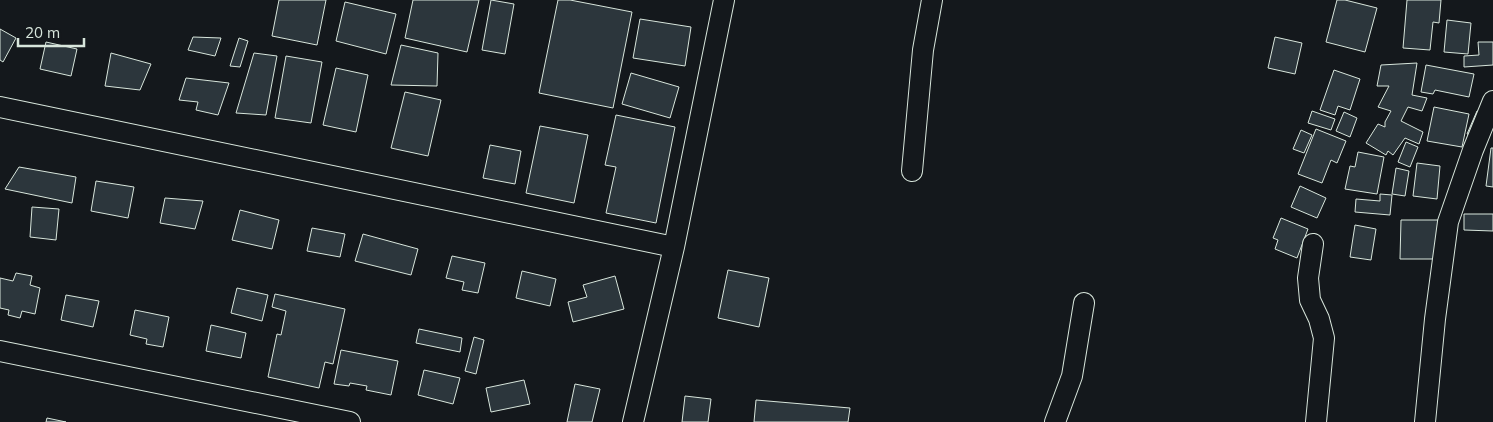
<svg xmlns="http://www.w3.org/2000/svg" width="1493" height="422" viewBox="0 0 1493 422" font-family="Mulish,sans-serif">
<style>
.building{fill:#2c363c;stroke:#d8e6dc}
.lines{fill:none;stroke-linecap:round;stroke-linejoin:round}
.street-casing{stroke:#d8e6dc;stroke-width:22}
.street{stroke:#14181c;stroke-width:20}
</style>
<rect width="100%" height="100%" fill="#14181c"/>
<path class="building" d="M279 0H326L317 45 272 36Z
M413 0H479L467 52 405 38Z
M491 0 514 4 505 54 482 50Z
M558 0H570L632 12 613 108 539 93Z
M1337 0H1345L1377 8 1365 52 1326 42Z
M1407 0H1441L1439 23 1433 22 1430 50 1403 48Z
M345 2 396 14 386 54 336 41Z
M640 19 691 27 685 66 633 58Z
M1447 20 1471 23 1468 54 1444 52Z
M0 29 16 38 3 62 0 60Z
M193 37 221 38 215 56 188 50Z
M1275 37 1302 43 1295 74 1268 68Z
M239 38 248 41 240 67 230 66Z
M46 42 77 49 71 76 40 69Z
M1478 42H1493V65L1464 67V56L1479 55Z
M401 45 438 53 437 86 391 85Z
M111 53 151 64 140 90 105 86Z
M254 53 277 56 266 115 236 113Z
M286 56 322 62 311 123 275 118Z
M1417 63 1412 95 1427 98 1422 111 1408 107 1401 121 1423 132 1419 144 1405 138 1393 155 1388 151 1386 155 1366 143 1378 124 1385 127V122L1391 111 1378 107 1389 86H1377L1381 65Z
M1426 65 1474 74 1469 97 1435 90 1433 94 1421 92Z
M336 68 368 75 356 132 323 125Z
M1334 70 1360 79 1350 110 1338 106 1335 115 1320 110Z
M631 73 679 87 670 118 622 104Z
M186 78 229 83 218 115 196 110 198 102 179 100Z
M405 92 441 100 428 156 391 148Z
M1434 107 1469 114 1462 147 1427 141Z
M1312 111 1335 119 1331 130 1308 123Z
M1477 111 1484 115 1474 137 1467 134Z
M1344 112 1357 118 1350 137 1336 131Z
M616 115 675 127 656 223 606 213 616 167 605 165Z
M540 126 588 135 574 203 526 193Z
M1316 129 1346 141 1337 163 1331 160 1322 183 1298 174Z
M1301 130 1312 135 1304 153 1293 149Z
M1406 142 1418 147 1410 167 1398 162Z
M490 145 521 151 515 184 483 178Z
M1491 148H1493V187L1486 186Z
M1358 152 1384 157 1377 194 1345 189 1350 166 1355 167Z
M1417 163 1440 166 1437 199 1413 196Z
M19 167 76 177 72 203 5 189Z
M1396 168 1409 171 1405 196 1392 194Z
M96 181 134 187 128 218 91 211Z
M1300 186 1326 198 1317 218 1291 207Z
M1380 194 1392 195 1390 215 1355 212 1356 199 1380 201Z
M165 198 203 201 195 229 160 223Z
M32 207 59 209 56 240 30 237Z
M240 210 279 220 272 249 232 240Z
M1464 214H1493V231L1464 230Z
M1281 218 1308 229 1297 258 1275 249 1278 240 1273 238Z
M1401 220H1438L1437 259H1400Z
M1355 225 1376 229 1371 260 1350 257Z
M312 228 345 234 340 257 307 251Z
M363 234 418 249 411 275 355 261Z
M452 256 485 263 478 293 462 290 464 282 446 278Z
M728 270 769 278 759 327 718 318Z
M522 271 556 279 550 306 516 298Z
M16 273 32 276 30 285 40 288 35 314 22 311 20 318 8 315 9 310 0 308V278L13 281Z
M615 276 624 309 573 322 568 302 587 297 583 285Z
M237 288 268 295 262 321 231 313Z
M275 294 345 309 333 364 325 362 319 388 268 377 277 334 281 335 286 311 272 307Z
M66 295 99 301 93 327 61 320Z
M135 310 169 317 163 347 146 344 147 339 130 335Z
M211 325 246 333 241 358 206 351Z
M419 329 462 338 460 352 416 343Z
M474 337 484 340 476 374 465 371Z
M341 350 398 361 391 395 366 390 367 386 350 383 349 386 334 384Z
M424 370 460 378 453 404 418 395Z
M524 380 530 404 491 412 486 388Z
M575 384 600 389 592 422H567Z
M685 396 711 399 708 422H682Z
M756 400 850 408 848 422H754Z
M47 418 66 422H46Z"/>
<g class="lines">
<g class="street-casing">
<path id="street" d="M0 107 674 247
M912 171 923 50 932 0
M1313 244 1308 278 1310 300 1319 319 1324 338 1316 422
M0 351 350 422
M633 422 674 247 724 0
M1055 422 1072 376 1084 303
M1425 422 1435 319 1448 222 1473 150 1493 101"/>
</g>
<use href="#street" class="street"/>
</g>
<path d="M18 38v8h66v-8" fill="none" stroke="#d8e6dc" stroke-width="2.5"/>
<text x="25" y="38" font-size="15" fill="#d8e6dc" stroke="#14181c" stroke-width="4" paint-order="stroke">20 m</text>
</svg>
